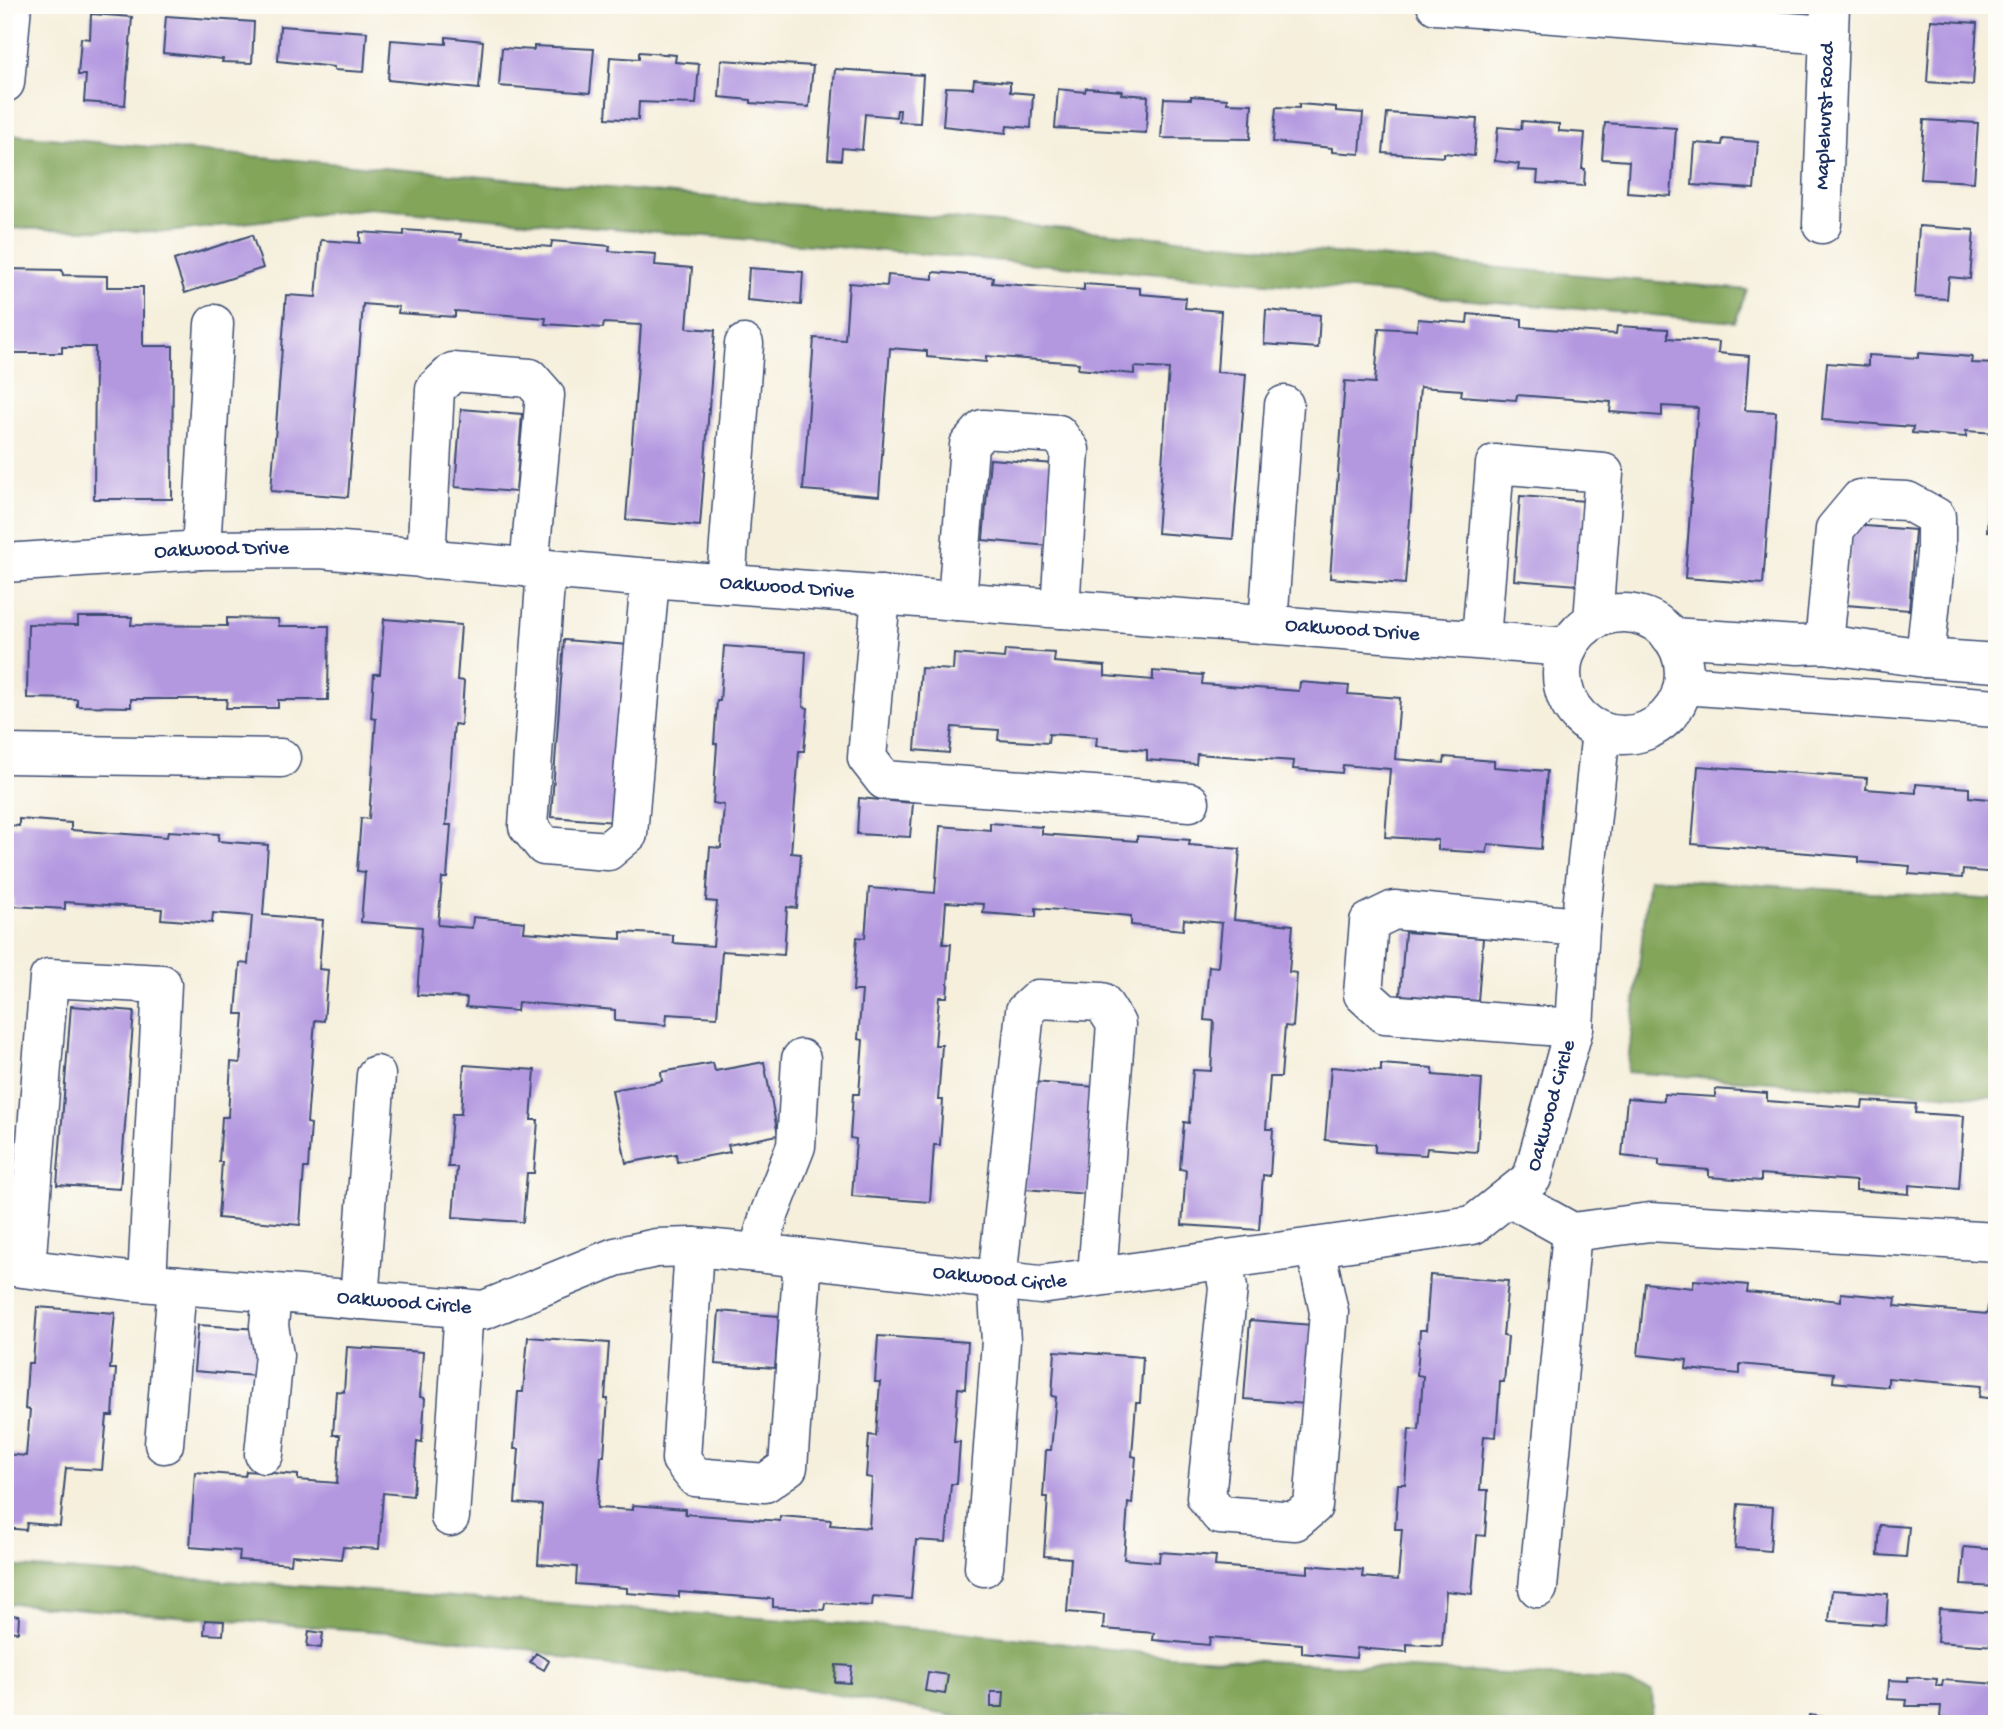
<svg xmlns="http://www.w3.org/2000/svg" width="2002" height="1729" viewBox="0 0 2002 1729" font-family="'Gochi Hand',sans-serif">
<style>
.forest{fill:#82a55a;stroke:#4e6a5c;stroke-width:2}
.building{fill:#b398e0}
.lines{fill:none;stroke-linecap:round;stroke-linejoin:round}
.minor-casing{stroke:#3c4c71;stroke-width:41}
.minor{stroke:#fff;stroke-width:38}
.labels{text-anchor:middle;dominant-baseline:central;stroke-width:7;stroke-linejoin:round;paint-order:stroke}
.street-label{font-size:21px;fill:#1b2f5e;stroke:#fdfcf7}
</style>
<rect width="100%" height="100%" fill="#fdfcf7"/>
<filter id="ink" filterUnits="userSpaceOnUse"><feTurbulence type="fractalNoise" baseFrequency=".0143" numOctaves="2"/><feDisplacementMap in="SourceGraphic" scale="14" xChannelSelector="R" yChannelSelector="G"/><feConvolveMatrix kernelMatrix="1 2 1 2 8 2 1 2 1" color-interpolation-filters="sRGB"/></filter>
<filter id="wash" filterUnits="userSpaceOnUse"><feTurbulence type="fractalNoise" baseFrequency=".00686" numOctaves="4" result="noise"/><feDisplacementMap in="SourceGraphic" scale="28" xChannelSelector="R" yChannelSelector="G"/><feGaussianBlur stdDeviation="1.57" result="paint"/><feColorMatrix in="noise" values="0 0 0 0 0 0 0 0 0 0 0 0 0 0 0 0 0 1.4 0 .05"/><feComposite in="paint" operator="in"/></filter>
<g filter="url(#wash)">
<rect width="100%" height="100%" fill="#f5efdc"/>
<path class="forest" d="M5 134 1747 290 1735 322 369 208 168 232 5 228Z
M1649 878 1997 900V1098L1627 1072Z
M5 1566 962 1632 1170 1656 1613 1680 1652 1691 1653 1707 1648 1724H1210L1103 1717 991 1723 802 1688 585 1663 529 1649 411 1634 5 1603Z"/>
<g id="blocks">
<path class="building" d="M1957 5H1997V10L1957 7Z
M91 14 132 17 125 105 84 102 86 75H78L81 38 90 39Z
M166 16 254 22 252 63 222 62 223 59 163 53Z
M1931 20 1977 23 1973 85 1927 82Z
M280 26 367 32 364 72 334 70V67L278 61Z
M446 37 483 41 479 89 388 80 391 40 446 44Z
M534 46 594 49 590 93 499 86 502 48 534 50Z
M639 52 676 55 675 62 699 64 696 104 639 102 638 120 606 118 610 57 639 59Z
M721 60 813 66 809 107 751 103V100L719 97Z
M835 69 923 75 920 123 899 122 900 110H897L896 117 865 114 862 150 842 148 841 160 828 159Z
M974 79 1010 82V92L1033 94 1031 128 1007 126 1006 133 943 126 946 87 973 88Z
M1086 88 1122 91 1121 94 1148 96 1146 133 1055 128 1058 89 1085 92Z
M1191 96 1227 99V103L1252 104 1250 139 1161 138 1164 98 1191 99Z
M1299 104 1336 107V111L1363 113 1360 154 1332 152V148L1273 142 1276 107 1299 108Z
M1387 113 1477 119 1474 156 1444 153V157L1383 153Z
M1924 120 1978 123 1974 182 1920 179Z
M1522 121 1559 124V131L1585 133 1582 169H1585L1584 186 1537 183 1538 171 1518 170 1519 164 1495 161 1498 127 1521 129Z
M1605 123 1676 128 1671 196 1627 193 1629 161 1602 159Z
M1723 139 1758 142 1754 189 1692 185 1695 143 1722 145Z
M1919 226 1974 230 1970 279 1949 277 1947 299 1915 297Z
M404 230 461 234 460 240 551 247 552 241 610 246 609 251 656 254 655 265 692 268 687 328 715 330 700 526 626 520 641 325 604 323 603 328 545 324 546 318 455 311V317L398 313 399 307 363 304 348 497 271 491 286 295 316 297 321 240 360 243V232L404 235Z
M252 235 263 268 185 293 174 260Z
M749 268 803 272 801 305 747 300Z
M5 269 62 270 63 275 107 276V287H143V346H173L172 499H94L95 347H62V353H5Z
M933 272 993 277 992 283 1084 290V284L1140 288V294L1186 298 1185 308 1221 311 1217 372 1246 374 1233 539 1157 533 1169 369 1134 367V374L1078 369 1079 363 986 356V362L927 357V351L890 348 879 496 803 490 814 338 845 340 849 283 887 286 888 275 933 279Z
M1266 310 1320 315 1318 348 1264 344Z
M1468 314 1522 319V327L1616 334 1617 326 1668 329V338L1719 342 1718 353 1749 356 1745 410 1776 412 1763 584 1685 578 1698 408 1662 406V416L1610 412 1611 402 1517 395 1516 400 1461 396 1462 390 1420 387 1405 584 1330 578 1345 381 1375 383 1379 328 1417 330 1418 319 1467 323Z
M1918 353 1972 357 1971 363 1997 364V433L1966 431V437L1912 433 1913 427 1822 420 1827 363 1868 366V355L1918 358Z
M461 409 522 414 516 492 455 487Z
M990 459 1055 464 1049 546 983 540Z
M1991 477H1997V532L1987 531Z
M1520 496 1585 501 1578 585 1514 580Z
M1853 525 1915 530 1909 610 1846 605Z
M78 617H132L131 625 227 626V618L278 619 279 626H329L328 700H278V708H226L227 699H131V707L77 706V699L27 698 28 624 78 625Z
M384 619 461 625 457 680 464 681 461 725 454 724 446 825H451L447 878H442L438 925 472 928 473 917 525 922 524 932 621 939V932L673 935V943L713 946 717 902 706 901 710 847 721 848 724 805 713 803 717 744H714L717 701H720L724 646 806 652 803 707 808 708 804 751H799L791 853 801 854 797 908 787 907 784 955 722 951 717 1017 667 1014 666 1025 615 1021V1010L518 1002 517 1011 466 1007 467 998 417 995 422 927 361 922 365 872 357 871 361 818 369 819 376 719 371 718 374 674H380Z
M564 640 629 645 615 822 551 817Z
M1005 650 1055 653 1054 662 1105 666V676L1153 680V671L1203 675 1202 684 1299 691 1300 682 1349 686 1348 694 1400 698 1395 759 1444 763 1445 757 1494 761V767L1547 771 1541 849 1488 844 1487 853 1438 850V840L1385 837 1390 769 1343 765 1342 773 1293 769 1294 761 1197 754 1196 764 1147 760V750L1096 746 1097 737 1049 734 1048 743 998 740 999 730 952 727 949 753 915 750 921 668 953 670 954 654 1004 658Z
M1698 766 1867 778 1866 789 1916 793V784L1969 788V797L1997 800V873L1963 870 1962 878 1909 874 1910 866 1859 862V857L1692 844Z
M859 798 913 803 910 837 857 834Z
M19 819 71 823V830L167 837 168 831 219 834 218 841 268 845 263 915 323 920 319 969 328 970 324 1021 315 1020 307 1123 311 1124 308 1168H304L300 1225 218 1218 222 1162H219L222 1117H228L231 1062 240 1063 244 1014H236L240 963 248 964 252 916 213 913 212 923 161 919 162 909 65 902V909L13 906V898L5 897V825L19 826Z
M990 823 1042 827V834L1137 841V836L1190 840 1189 845 1240 849 1234 920 1293 925 1289 972 1297 973 1293 1027 1285 1026 1281 1077H1270L1266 1129H1273L1270 1176 1263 1175 1259 1230 1182 1225 1186 1170 1180 1169 1184 1122 1189 1123 1193 1070 1211 1071 1214 1021 1204 1020 1209 966 1218 967 1222 923 1184 919 1183 930 1131 925V916L1036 908V917L983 913 984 904 946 902 943 944H951L947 997H939L935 1045H942L938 1100H943L940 1145H934L930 1202 852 1196 856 1139 850 1138 853 1094H859L863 1040 858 1039 862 991H853L857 937 865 938 869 888 935 893 940 826 990 830Z
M1405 932 1483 938 1478 1001 1400 995Z
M71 1006 134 1011 120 1189 57 1185Z
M764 1062 778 1135 728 1145 730 1152 677 1162 676 1154 626 1163 612 1090 662 1081 661 1072 713 1063 715 1071Z
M1381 1064 1433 1068V1075L1482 1079 1477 1152 1427 1148 1426 1155 1375 1152V1144L1325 1140 1331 1067 1381 1071Z
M464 1065 535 1070 531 1120H538L534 1173H527L523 1222 453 1217 457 1167H448L452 1114H461Z
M1033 1082 1096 1087 1088 1194 1025 1189Z
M1715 1089 1767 1093V1101L1862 1108 1863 1101 1916 1104 1915 1113 1964 1116 1959 1189 1909 1185V1194L1856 1190V1181L1761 1174V1181L1709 1177V1170L1659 1166V1160L1622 1156 1627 1098 1664 1101V1094L1715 1097Z
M1430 1275 1508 1281 1503 1336 1508 1337 1504 1382H1500L1496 1437 1484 1436 1480 1490H1488L1485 1536 1477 1535 1472 1594 1446 1591 1442 1646 1407 1644V1652L1357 1648 1356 1658 1302 1653V1644L1210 1637 1209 1645 1153 1640 1154 1633 1103 1629 1104 1615 1067 1612 1071 1558 1044 1556 1048 1497H1043L1046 1450H1051L1056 1397 1052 1396 1055 1351 1143 1357 1140 1403H1136L1132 1456 1136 1457 1132 1504 1128 1503 1124 1559 1159 1562 1160 1552 1216 1556 1215 1566 1308 1573V1565L1363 1570 1362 1577 1398 1580 1402 1529H1395L1398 1484H1405L1409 1429 1419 1430 1423 1376 1417 1375 1420 1330H1426Z
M1694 1280 1748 1285 1747 1292 1841 1301V1293L1896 1298 1895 1306 1987 1314 1988 1306 1997 1307V1399L1979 1397 1981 1386 1888 1378V1387L1833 1382 1834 1373 1740 1364V1374L1686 1369 1687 1360 1638 1355 1645 1283 1693 1288Z
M37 1307 115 1313 110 1369H116L113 1416H107L102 1470 66 1468 60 1526 27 1523 26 1530 5 1528V1454L26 1456 30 1410 25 1409 28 1363H33Z
M719 1311 779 1316 775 1368 715 1364Z
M1250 1320 1312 1325 1306 1404 1244 1399Z
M198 1325 259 1329 255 1376 194 1371Z
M878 1336 968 1342 965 1389 958 1388 954 1442H960L957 1484H951L946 1542 916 1540 911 1599 873 1596 872 1606 825 1603 824 1610 773 1607V1599L679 1592V1597L627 1593V1588L576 1584 577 1567 538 1564 542 1505 515 1503 519 1449H514L518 1392H523L528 1337 609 1343 605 1399H608L604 1456H601L597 1508 633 1510V1505L685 1509V1514L780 1521V1516L831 1520 830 1525 869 1528 872 1478 866 1477 869 1435 876 1436 880 1382H875Z
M347 1347 423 1352 420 1397 425 1398 422 1442 417 1441 413 1496 383 1493 379 1549 343 1547 341 1559 292 1555 291 1564 239 1560 240 1551 190 1547 195 1472 245 1476 246 1471 298 1475V1480L337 1483 340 1435H333L336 1391 344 1392Z
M1738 1504 1773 1507 1770 1551 1735 1548Z
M1880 1525 1909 1527 1906 1557 1878 1555Z
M1964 1547 1997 1550V1587L1961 1585Z
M1832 1590 1888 1594 1886 1625 1829 1621Z
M1939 1609 1997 1613 1995 1646 1937 1642Z
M5 1614 19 1616 18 1632 5 1631Z
M205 1620 224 1621 223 1635 204 1634Z
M309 1631 323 1633 321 1648 307 1646Z
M536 1653 549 1661 544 1670 530 1662Z
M836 1665 852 1666 850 1683 835 1682Z
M928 1672 948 1675 945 1694 925 1691Z
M1908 1677 1937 1679 1936 1686H1942L1943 1680 1997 1684 1994 1722 1956 1724V1720L1940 1718 1941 1706H1906L1907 1700 1888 1699 1889 1680 1908 1681Z
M991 1692H1004L1003 1707H991Z
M1809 1715 1826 1717 1825 1724H1808Z
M158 1719 188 1722V1724H158Z"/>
</g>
</g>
<g filter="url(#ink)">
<use href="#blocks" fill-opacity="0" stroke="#3c4c71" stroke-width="2"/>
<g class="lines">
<g class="minor-casing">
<g id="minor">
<path d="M1436 5 1828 35"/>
<path d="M5 83 12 5"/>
<path id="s1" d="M1822 224 1830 5"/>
<path d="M201 550 214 324"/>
<path d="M426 560 435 389 453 372 530 378 545 395 529 568"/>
<path id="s2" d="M5 563 201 550 320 549 650 578 1568 647"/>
<path d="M546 569 528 826 544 846 608 851 628 834 650 578"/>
<path d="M726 584 744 344"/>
<path d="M881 595 867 758 884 780 1190 802"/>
<path d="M957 601 969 445 983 429 1058 434 1070 450 1060 609"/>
<circle cx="1623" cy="674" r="61"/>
<path d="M1268 624 1284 405"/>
<path d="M1671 637 1798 645 1824 644 1925 658 1997 663"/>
<path d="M1481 639 1495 464 1604 473 1593 621"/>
<path d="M1824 644 1835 529 1860 499 1907 501 1936 517V553L1925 658"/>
<path d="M1683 685 1997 708"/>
<path d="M5 754 281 758"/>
<path d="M1574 1028 1385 1014 1363 994 1369 922 1394 910 1580 927"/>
<path d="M1509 1197 1572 1232 1650 1222 1997 1242"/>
<path d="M694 1247 681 1459 695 1477 765 1483 788 1467 803 1258"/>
<path d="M758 1253 769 1215 796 1146 801 1059"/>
<path d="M1223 1259 1228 1288 1206 1497 1220 1515 1295 1521 1313 1506 1329 1312 1315 1247"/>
<path id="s3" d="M5 1266 129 1281 484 1310 615 1257 656 1248 694 1247 758 1253 1040 1285 1473 1225 1532 1178 1574 1028 1580 927 1601 731"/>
<path d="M26 1268 49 978 162 984 147 1282"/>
<path d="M359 1300 376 1075"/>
<path d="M164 1444 177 1285"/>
<path d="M264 1454 274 1355 269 1326 272 1293"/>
<path d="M450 1517 464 1308"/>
<path d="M984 1567 1001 1341 997 1281 1025 1011 1038 999 1102 1002 1116 1024 1097 1276"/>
<path d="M1538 1588 1572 1232"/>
</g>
</g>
<use href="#minor" class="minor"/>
</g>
</g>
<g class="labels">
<g class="street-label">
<text stroke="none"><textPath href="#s1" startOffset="108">Maplehurst Road</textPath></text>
<text stroke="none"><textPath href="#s2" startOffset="217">Oakwood Drive</textPath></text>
<text stroke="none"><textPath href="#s2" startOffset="784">Oakwood Drive</textPath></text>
<text stroke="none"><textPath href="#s2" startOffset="1351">Oakwood Drive</textPath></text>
<text stroke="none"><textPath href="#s3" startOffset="1638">Oakwood Circle</textPath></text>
<text stroke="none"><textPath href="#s3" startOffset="1010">Oakwood Circle</textPath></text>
<text stroke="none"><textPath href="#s3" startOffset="401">Oakwood Circle</textPath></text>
</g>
</g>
<rect width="2002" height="1729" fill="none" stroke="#fdfcf7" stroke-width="28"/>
</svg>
